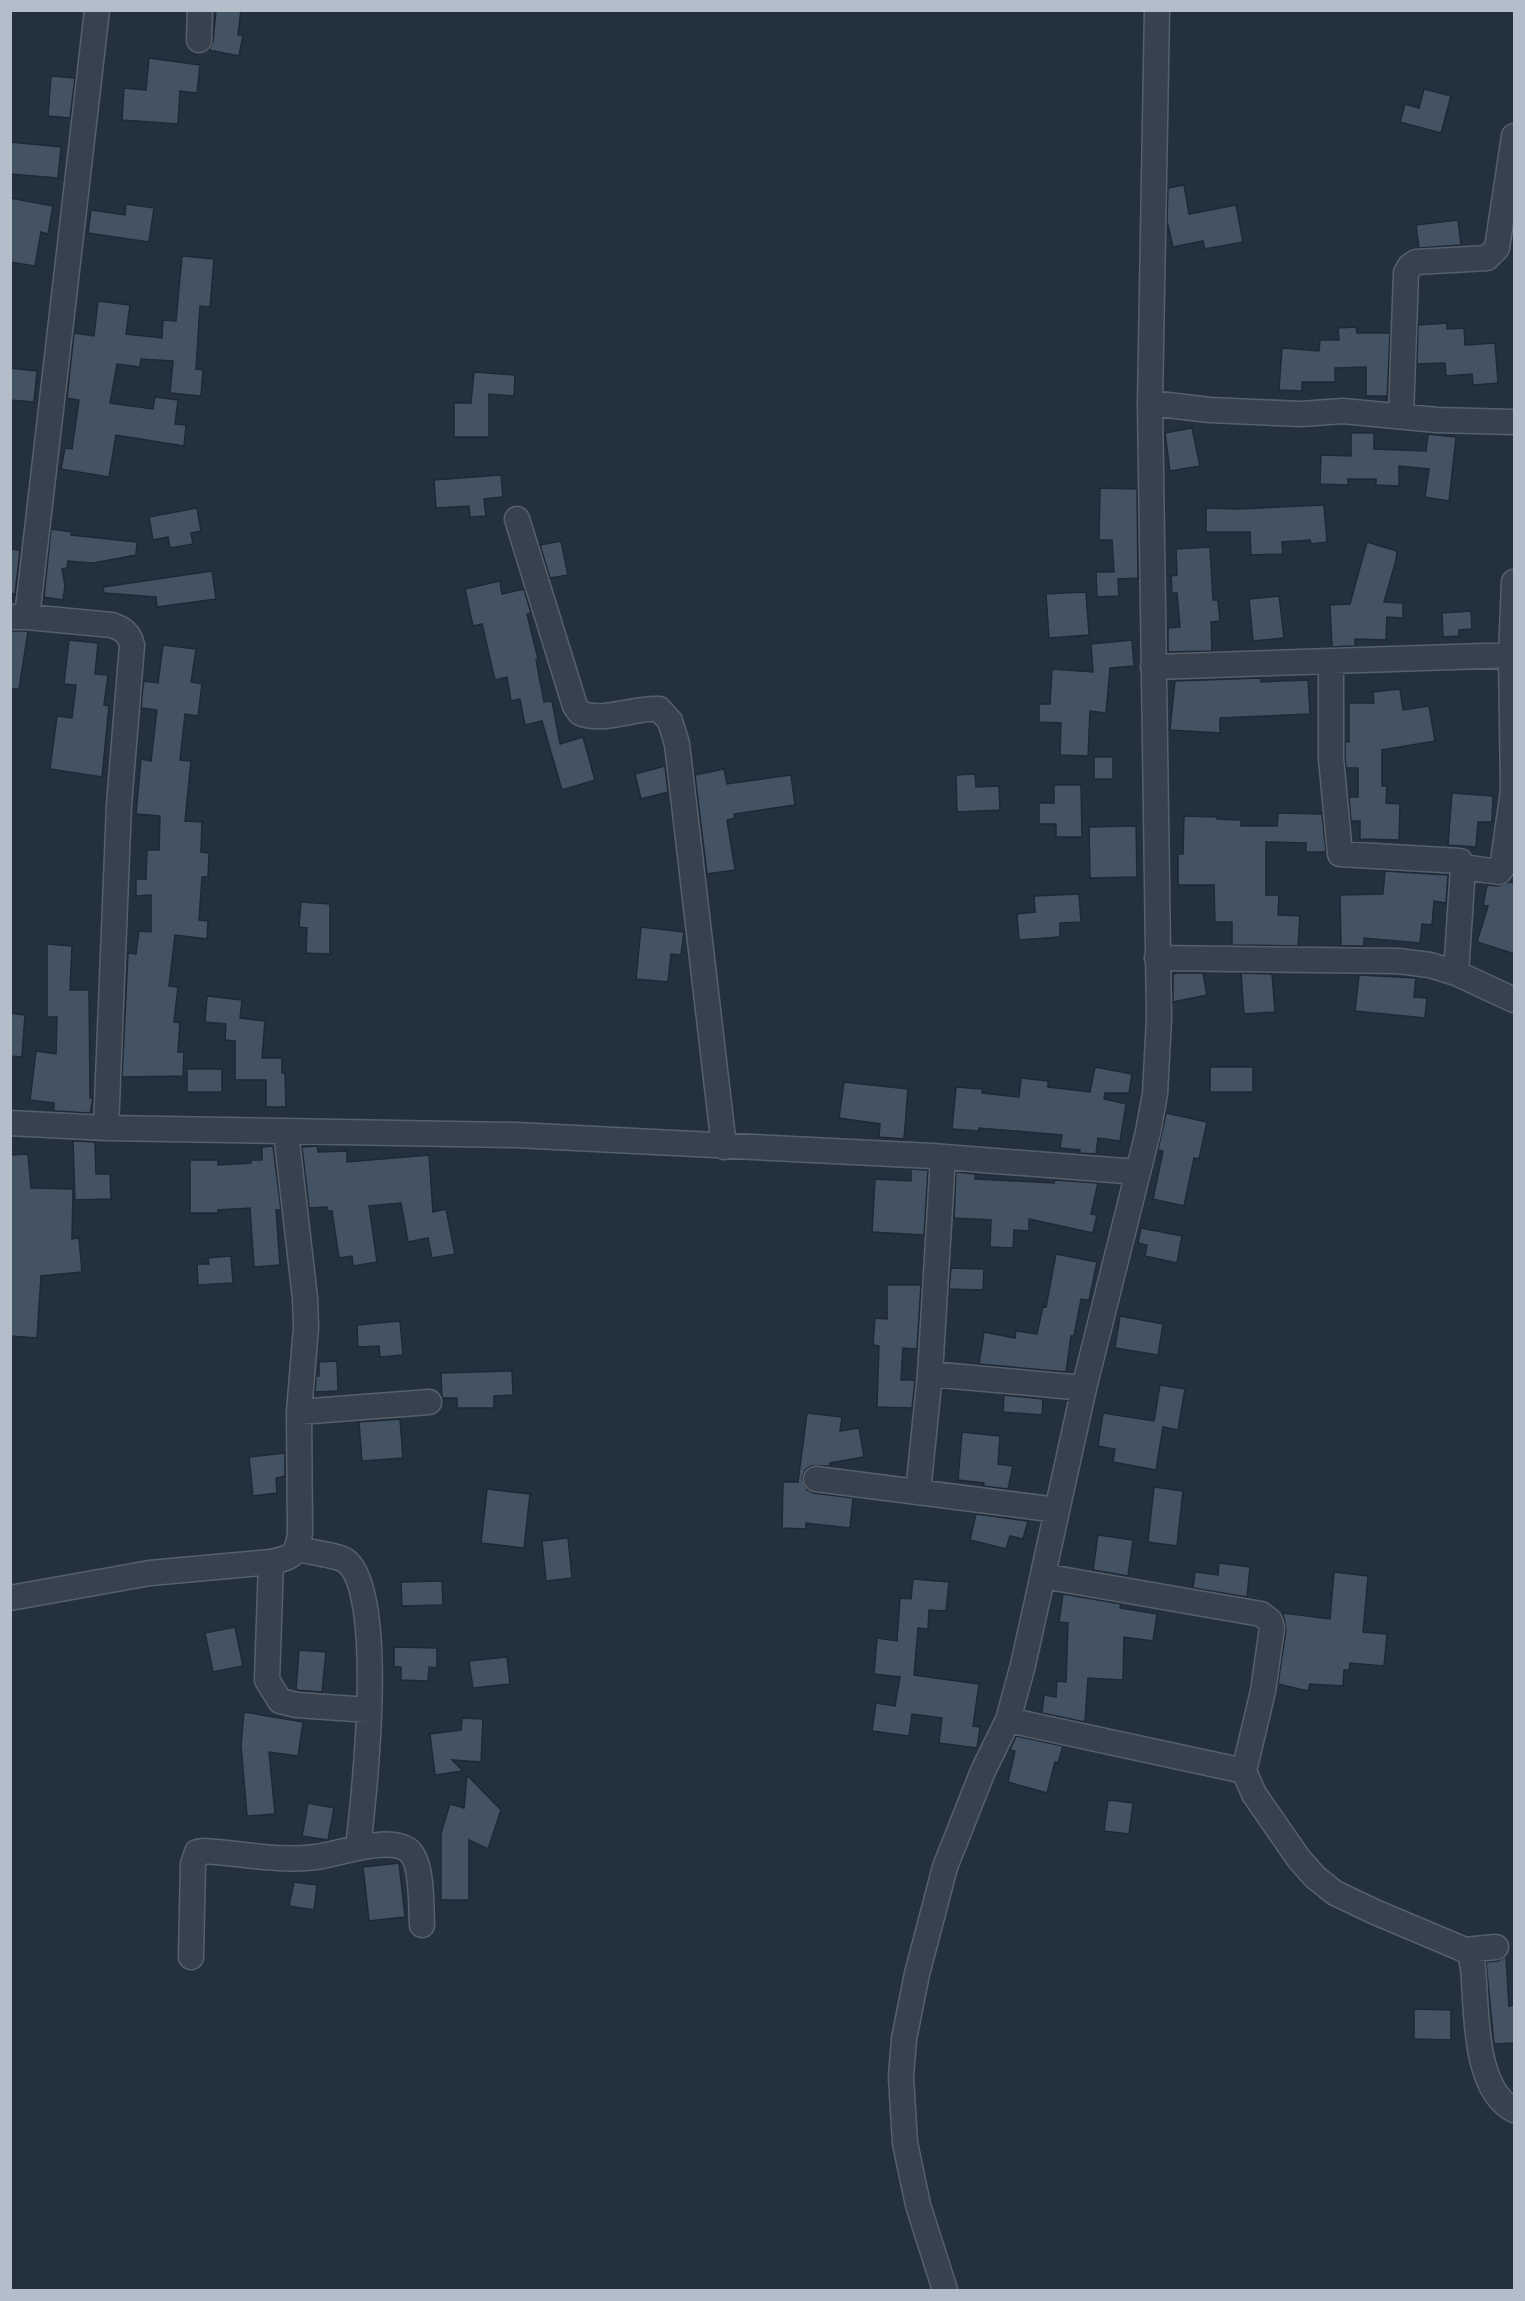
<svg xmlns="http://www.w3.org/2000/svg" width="1525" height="2301" viewBox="0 0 1525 2301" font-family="Poppins,sans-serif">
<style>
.building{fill:#445363;stroke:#1f2936;stroke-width:1.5}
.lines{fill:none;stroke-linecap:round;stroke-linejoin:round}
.minor-casing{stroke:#56606d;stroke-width:27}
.minor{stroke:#38424f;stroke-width:24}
</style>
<rect width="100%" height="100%" fill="#23313f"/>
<path class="building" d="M216 10H241L238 35H243L239 56 209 50 213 41Z
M149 58 200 65 197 93 180 91 178 124 122 120 124 88 146 90Z
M51 76 75 78 70 118 48 116Z
M1424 89 1451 96 1441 133 1400 122 1405 104 1419 108Z
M10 142 61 147 58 178 10 174Z
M1184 185 1189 214 1236 205 1243 242 1205 249 1203 241 1173 247 1167 221 1168 188Z
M10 198 53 206 48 234 41 232 35 266 10 262Z
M126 204 154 208 149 242 88 233 91 210 125 215Z
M1458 220 1461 245 1419 248 1416 225Z
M182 256 214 259 210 307 200 306 196 369 203 370 201 396 170 393 173 361 141 359 140 367 117 364 110 403 153 409 155 397 178 400 175 424 186 425 184 446 116 435 109 477 61 469 65 448 72 449 79 400 67 398 74 333 94 336 98 301 130 305 126 334 162 338 163 320 176 321Z
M1447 323V329L1464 328 1465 345 1495 343 1498 383 1473 385 1472 374 1446 376 1445 363 1417 364 1418 325Z
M1356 327 1357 333H1390L1387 401 1386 396H1366V367L1335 368V382H1302V391L1279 390 1282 348 1319 351 1320 340H1339L1338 328Z
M10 368 37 371 34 402 10 400Z
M474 372 515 375 514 396 489 394V437H454V403H471Z
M1192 428 1200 466 1170 471 1165 433Z
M1351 433H1374V449L1426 451 1428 434 1456 437 1449 501 1425 497 1429 469 1399 466V486L1376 485V479H1348V485L1320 484 1321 455 1351 456Z
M501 475 503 497 484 499 486 516 470 517 469 506 436 508 434 480Z
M1100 488 1137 489 1138 578 1118 579 1119 596 1097 597 1096 572H1114L1112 540H1099Z
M1324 505 1327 542 1311 544 1310 540 1282 542 1283 554 1251 555 1250 532H1206V508L1237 509Z
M197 508 201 531 191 533 193 544 170 548 168 537 153 540 149 517Z
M51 529 72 532 71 535 137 542 136 555 93 563 68 561 67 568 62 569 65 586 63 600 44 597Z
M561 541 568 575 550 578 540 545Z
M1367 542 1397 551 1396 560 1384 602 1403 603V618L1387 617 1386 640 1355 639V646L1332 647 1330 605 1350 604Z
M1210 547 1213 600H1218L1220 621 1211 622 1212 651 1168 652V628L1180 627 1177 593H1172L1171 576 1177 575 1176 549Z
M10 549 20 550 15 594 10 593Z
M212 571 216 599 157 607 156 597 104 593 103 587Z
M500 581 502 594 524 589 531 613 527 614 538 659 536 660 544 702 552 701 560 744 583 737 595 780 562 790 542 721 525 725 520 699 511 701 507 677 495 680 482 624 473 626 465 589Z
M1086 592 1089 635 1049 638 1046 594Z
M1279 596 1284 638 1253 641 1249 599Z
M1471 611 1472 629 1459 630V636L1443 637 1442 613Z
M10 631H28L19 689H10Z
M69 640 98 643 95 674 108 675 104 705 109 706 102 777 50 769 57 716 72 718 76 685 64 684Z
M1132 640 1134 666 1110 668 1106 713 1090 711 1088 756 1060 755 1061 723 1039 722V704H1050L1052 669 1093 672 1091 644Z
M163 645 196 649 191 682 202 684 198 716 185 714 180 760 191 761 185 821 202 822 201 852 209 853 208 877H202L199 920 208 921 207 939 175 935 169 986 178 987 174 1022 180 1023 178 1052H184L183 1076 122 1077 128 953 136 954 139 931 151 932V895L136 896V879H146L147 850H159L160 816 136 814 141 759 151 761 157 710 141 708 143 686 144 681 158 683Z
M1261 678V682L1308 680 1310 714 1220 718V733L1170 730 1175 681Z
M1400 689 1403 710 1429 706 1435 741 1382 750V786H1387L1386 803 1400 804 1399 840 1360 839V821H1351L1349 797H1358V768H1346L1345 757V742H1349V703H1374L1373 692Z
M1094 757H1113V779H1094Z
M665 766 668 792 641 799 635 774Z
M724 769 727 784 791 775 795 805 734 814 735 818 727 820 735 870 707 874 695 775Z
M975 774 976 787 999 786 1000 810 957 812 956 775Z
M1054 785H1081L1082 837H1056V824H1039V803H1054Z
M1452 793 1493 796 1492 822H1478L1476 847 1448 845Z
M1278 813 1322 814 1326 852H1306V843L1266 842V895H1279L1278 915 1300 916 1298 946 1232 945V922H1215L1214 885H1178V854H1183L1184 816 1217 817V819L1241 820V826H1277Z
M1136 826 1137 877 1090 878 1089 827Z
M1385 871 1448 875 1446 903 1434 901 1432 925 1422 924 1420 943 1364 938V946H1341L1340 895 1383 894Z
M1509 882 1515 883V954L1477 942 1488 906 1483 905 1487 885 1498 886Z
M1079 894 1081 922 1060 923V937L1019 940 1017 914 1035 912 1034 896Z
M301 902 330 904V954L306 953 307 928 299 927Z
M641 927 684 932 681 955 671 954 668 982 636 979Z
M47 944 72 946 70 990H89L90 1098H93L90 1113 54 1111V1103L30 1100 36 1051 56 1054 57 1017H47Z
M1179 973H1203L1207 995 1173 1002V974Z
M1241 973 1272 974 1275 1012 1244 1014Z
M1359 975 1416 978 1414 997 1427 998 1425 1018 1355 1011Z
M207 996 242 1000 240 1018 265 1021 262 1058H282V1073H285L286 1107H266V1080H235V1041L225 1040 226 1024 205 1022Z
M10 1013 25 1015 22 1057 10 1056Z
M1095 1067 1132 1074 1129 1093H1105L1104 1099 1126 1104 1120 1141 1098 1138 1096 1154 1079 1153 1080 1150 1060 1148 1062 1135 979 1128V1131L952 1129 956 1087 982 1089V1093L1019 1097 1021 1078 1048 1081V1087L1090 1092Z
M1210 1067H1253V1092H1210Z
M187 1069H222V1092H187Z
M844 1082 908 1089 904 1139 879 1137 880 1124 839 1118Z
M1166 1113 1207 1122 1199 1159 1194 1158 1184 1206 1153 1199 1163 1151 1158 1150Z
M73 1141 95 1142 96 1174H110L111 1199 75 1200Z
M273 1146 281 1210H276L280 1265 254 1267 250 1208 218 1210V1213H190V1160H218V1165L251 1163V1160H262V1147Z
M317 1146 318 1152 347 1151V1162L429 1155 433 1212 446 1209 455 1254 432 1258 428 1238 408 1242 401 1203 369 1206 377 1262 353 1266 352 1256 339 1258 332 1211H327V1207L309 1208 302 1147Z
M28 1154 31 1188 73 1189 72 1239 79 1238 82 1272 41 1276 37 1338 10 1336V1155Z
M911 1169 928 1170 924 1235 872 1232 875 1179 911 1181Z
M956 1172 976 1174 975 1179 1054 1183 1055 1180 1098 1183 1091 1214 1097 1215 1093 1233 1029 1219V1231L1014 1230 1013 1248 990 1247 991 1220 954 1218Z
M1141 1228 1182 1236 1177 1263 1145 1256 1147 1245 1138 1243Z
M1056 1254 1097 1262 1089 1300 1081 1299 1074 1336H1071L1066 1372 979 1364 984 1332 1015 1338 1016 1331 1037 1334 1043 1306 1046 1307Z
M231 1256 233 1283 198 1285 197 1264H209L208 1258Z
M951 1268 984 1269 983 1290 949 1289Z
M887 1285H921L917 1349 903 1348 901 1380H915L912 1408 877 1407 879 1346 873 1345 875 1318 887 1319Z
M1120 1316 1163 1324 1158 1355 1115 1348Z
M400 1321 403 1355 380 1357 379 1346 358 1347 357 1325Z
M337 1361 338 1391 315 1392 316 1376H319V1362Z
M512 1371 513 1395 494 1396V1408H457V1398H442L441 1373Z
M1160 1385 1185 1389 1178 1430 1163 1427 1156 1470 1113 1462 1115 1449 1098 1446 1103 1413 1154 1421Z
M1004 1395 1043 1399 1042 1415 1003 1412Z
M807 1413 842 1417 840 1431 859 1428 864 1457 830 1463V1466H811L805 1470 802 1478 807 1490 814 1493 853 1498 850 1528 806 1523V1529L782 1528 783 1482H798Z
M400 1419 403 1458 362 1461 359 1422Z
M962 1432 1000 1436 998 1464 1013 1466 1008 1489 983 1486 984 1483 958 1480Z
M285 1453V1476L276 1478 277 1493 253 1496 249 1457Z
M1154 1487 1183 1491 1177 1546 1148 1542Z
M487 1489 530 1494 524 1548 481 1543Z
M976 1514 1028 1521 1023 1539 1010 1536 1006 1549 970 1540Z
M1098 1535 1133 1540 1128 1576 1093 1570Z
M568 1538 572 1578 546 1581 542 1541Z
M1219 1563 1250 1567 1247 1597 1193 1588 1195 1572 1218 1575Z
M1334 1572 1368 1576 1363 1632 1387 1634 1384 1666 1350 1663 1349 1670H1344L1343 1686 1310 1684 1308 1691 1278 1684 1286 1630 1283 1613 1330 1619Z
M913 1579 949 1582 946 1611 929 1610 928 1629 918 1628 914 1675 979 1684 973 1726 980 1727 977 1748 939 1743 942 1718 912 1714 909 1736 872 1731 876 1703 895 1706 900 1677 874 1674 877 1638 897 1641 900 1598 911 1599Z
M442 1581 443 1605 402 1606 401 1582Z
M1063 1594 1121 1604 1120 1608 1157 1614 1153 1641 1124 1637 1123 1680 1088 1678 1085 1722 1042 1713 1044 1695 1056 1697 1057 1681 1066 1682 1068 1623 1059 1622Z
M235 1627 243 1666 213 1672 205 1633Z
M394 1647 437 1648V1668L429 1667 428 1681 401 1680V1667H394Z
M299 1650 326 1652 322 1692 296 1690Z
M507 1657 510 1684 473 1688 469 1661Z
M244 1712 303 1722 298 1756 269 1752 275 1814 247 1816 241 1745Z
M462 1718 483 1719 481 1762 452 1760 463 1771 435 1775 430 1734 461 1730Z
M1016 1736 1063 1746 1058 1763 1055 1762 1047 1793 1008 1782 1015 1751 1010 1750Z
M467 1775 501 1810 488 1849 469 1840V1900H441V1833L450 1804 464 1808Z
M1108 1800 1133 1803 1129 1834 1104 1831Z
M308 1803 334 1808 328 1840 302 1836Z
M399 1863 405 1917 369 1921 363 1867Z
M294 1882 317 1885 314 1910 289 1906Z
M1506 1956 1509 2006 1515 2005V2043L1494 2044 1486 1962 1498 1961Z
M1414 2009 1451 2010V2040L1414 2039Z"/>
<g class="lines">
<g class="minor-casing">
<path id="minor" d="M199 40 200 10
M1150 403 1210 410 1301 414 1343 411 1437 420 1514 422
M1401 416 1406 273 1410 266 1416 262 1487 258 1497 248 1514 136
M517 519 575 706 580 713C604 723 634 707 659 709L670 721 677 744 724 1147
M10 617H27L112 625C123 629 129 633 132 645L119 805 106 1128
M27 617 97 10
M1331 661V758L1340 854 1460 861 1463 867 1499 872 1502 868 1513 791 1511 655 1514 582
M1153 667 1514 655
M1157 958 1398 961 1430 965 1456 973 1514 1000
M1456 973 1463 867
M10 1123 106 1128 516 1135 932 1156 1138 1172
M930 1374 1084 1388
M299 1412 429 1402
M816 1479 1057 1510
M918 1492 930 1374 943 1157
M297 1549C309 1552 337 1555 346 1561 387 1592 364 1796 358 1848
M271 1562 267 1680 280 1701 297 1705 369 1710
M1043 1576 1261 1614 1270 1621 1272 1628 1263 1691 1244 1771 1254 1794 1299 1859 1315 1877 1335 1893 1375 1912 1465 1950 1471 1957 1473 1968C1477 2010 1473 2089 1514 2110
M10 1598 150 1573 271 1562C293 1557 297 1555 300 1533L299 1412 306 1327 305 1298 286 1132
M1008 1720 1244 1771
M1465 1950 1496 1947
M191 1957 193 1864 197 1852 203 1851C244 1853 287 1864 327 1855 347 1851 390 1837 408 1850 423 1861 421 1907 422 1925
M945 2290 918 2205 905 2143 901 2077 904 2039 917 1974 945 1867 983 1771 1008 1720 1023 1665 1084 1388 1148 1132 1155 1094 1159 1019 1150 403 1157 10"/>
</g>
<use href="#minor" class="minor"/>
</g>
<rect width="1525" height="2301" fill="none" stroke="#b4bdca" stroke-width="24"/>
</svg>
